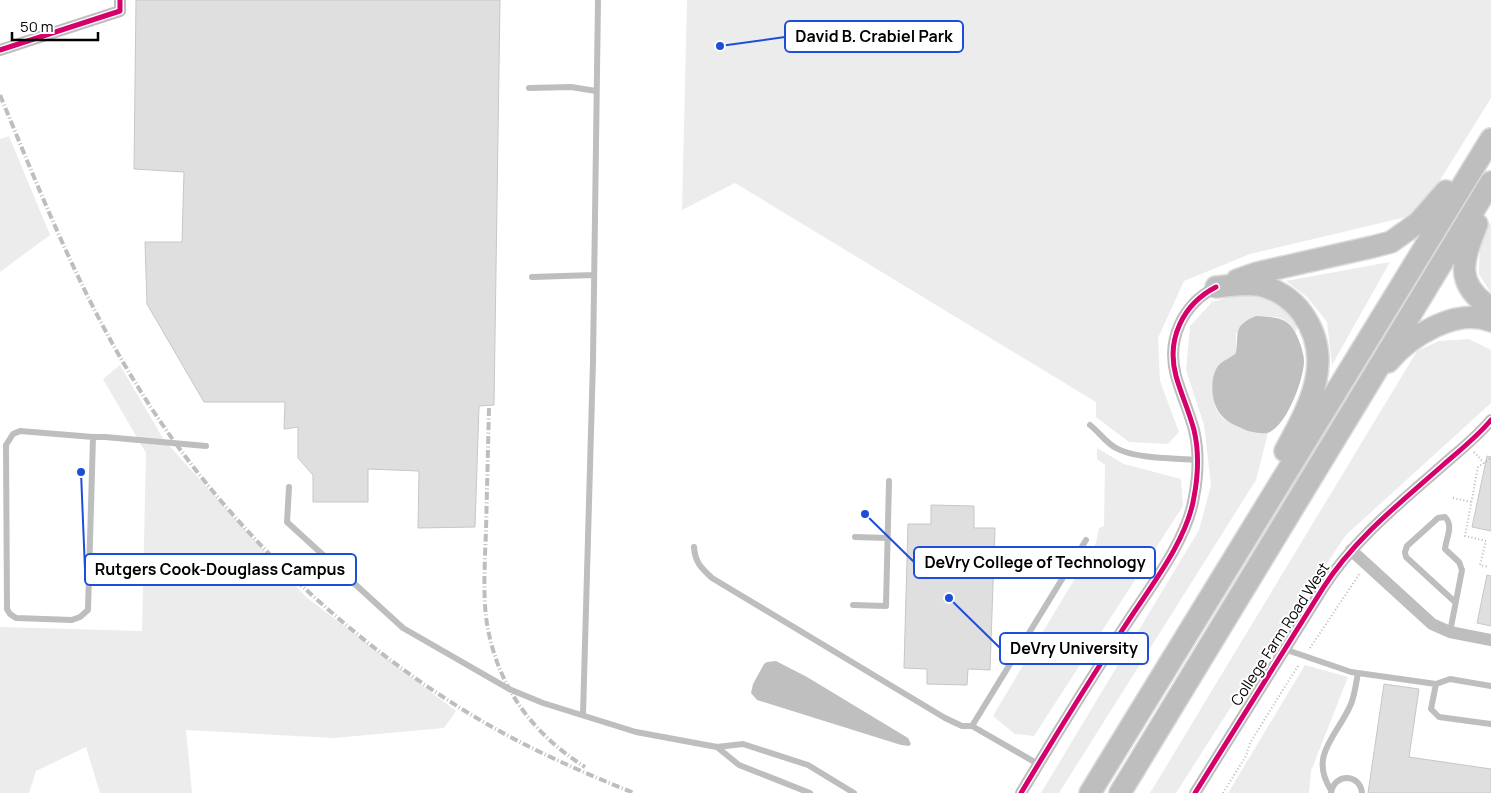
<svg xmlns="http://www.w3.org/2000/svg" width="1491" height="793" viewBox="0 0 1491 793" font-family="Manrope,sans-serif">
<style>
.green{fill:#ececec}
.water{fill:#bfbfbf}
.building{fill:#dfdfdf;stroke:#c7c7c7}
.lines{fill:none;stroke-linecap:round;stroke-linejoin:round}
.trunk-casing{stroke:#dbdbdb;stroke-width:24}
.path{stroke:#b9b9b9;stroke-width:2;stroke-dasharray:1 2.5;stroke-linecap:butt}
.service{stroke:#bebebe;stroke-width:6}
.minor{stroke:#bebebe;stroke-width:12}
.trunk{stroke:#bebebe;stroke-width:21}
.rail{stroke:#bebebe;stroke-width:4;stroke-dasharray:8 2.5 1 2.5;stroke-linecap:butt}
.cycleway-casing{stroke:#fff;stroke-width:8}
.cycleway{stroke:#d6006c;stroke-width:5}
.labels{text-anchor:middle;dominant-baseline:central;stroke-width:4;stroke-linejoin:round;paint-order:stroke}
.street-label{font-size:15px;fill:#000;stroke:#fff}
.leader{fill:none;stroke:#1d4ed8;stroke-width:2}
.callout-dot{fill:#1d4ed8;stroke:#fff;stroke-width:2}
.callout{fill:#fff;stroke:#1d4ed8;stroke-width:2}
.callout-label{font-size:16px;text-anchor:middle;font-weight:bold;fill:#000}
</style>
<rect width="100%" height="100%" fill="#fff"/>
<path class="green" d="M687 0H1491V98L1419 214 1250 254 1184 281 1158 338 1160 381 1179 432 1168 444 1129 442 1096 417V402L735 183 682 210Z
M9 136 50 235 0 272V139Z
M1491 222V293L1479 274 1480 239Z
M1390 262 1332 365 1327 322 1307 297 1286 281Z
M1243 293 1268 300 1298 319 1296 333C1286 315 1276 317 1256 316L1236 334V353L1231 358 1224 362C1222 370 1214 397 1215 405 1219 425 1251 432 1268 433L1256 480 1059 793H1041L1199 530 1211 485 1204 425 1186 370 1190 326 1212 302Z
M1469 339 1491 350V403L1346 535 1261 660 1176 793H1150L1417 351 1439 341Z
M120 365 164 440 306 597 456 711 444 728 334 738 186 730 192 793H100L86 747 36 771 29 793H0V627L142 631 146 453 103 379Z
M1097 448 1124 464 1181 479 1183 506 1034 736 1015 734 993 716 1096 543 1099 528 1104 526 1105 465 1097 459Z
M1305 665 1348 677 1311 771 1309 793H1228Z"/>
<path class="water" d="M1256 316C1283 317 1292 319 1301 346 1302 350 1304 356 1304 361 1304 379 1286 428 1267 433 1261 434 1254 432 1248 431 1239 427 1229 424 1222 416 1211 405 1209 379 1218 366 1223 360 1231 358 1236 353 1239 331 1233 326 1256 316Z
M776 661 807 677 908 738 911 744 909 746 901 745 757 700 751 693 753 684 764 664 767 662Z"/>
<path class="building" d="M136 0H500L494 405 479 406 475 527 418 528 419 471 368 469V502H313V475L298 458V427L284 429 285 402H204L147 304 145 242H182L184 172 134 169Z
M1487 456 1491 457V531L1472 527Z
M931 505 974 506V528H995L990 670 968 669 967 685 927 684V669L904 668 908 524H931Z
M1487 575 1491 576V626L1477 623Z
M1384 684 1419 689 1409 757 1491 769V793H1368Z"/>
<g class="lines">
<g class="trunk-casing">
<path id="trunk" d="M1477 224C1463 260 1453 283 1491 308
M1237 280 1257 273 1372 247 1391 242 1419 222 1446 191
M1216 287C1229 286 1244 283 1258 285 1275 288 1292 299 1302 313 1336 360 1309 407 1285 451
M1388 362C1410 336 1457 307 1491 321
M1090 793 1491 139
M1120 793 1491 182"/>
</g>
<path class="path" d="M1474 452 1484 463 1491 458
M1484 463 1478 467 1465 536 1486 541 1480 565 1489 567
M1453 498 1472 502
M1310 648 1360 573
M1223 793 1246 756 1250 743 1299 664"/>
<path class="service" d="M529 88 571 87 596 91
M532 277 594 275
M1090 425C1099 432 1106 443 1116 448 1135 459 1175 458 1197 460
M93 437 88 610 80 617 72 620 16 618 10 614 7 609 6 445 13 434 20 431 93 437H105L206 446
M289 487 287 522 403 628 509 689 543 703 636 732 717 747 743 744 808 765 854 793
M855 537 887 538
M694 547C695 562 701 568 712 578L945 718 962 726H972L1038 764
M853 605 886 606 889 481
M1450 632 1462 570 1459 562 1445 549C1446 538 1454 526 1445 517L1438 518 1407 546 1405 552 1406 557 1455 602
M1284 649 1351 672 1436 684 1450 679 1491 686
M1436 684 1431 709 1439 717 1491 724
M583 715 593 361 598 0
M972 726 1086 540
M717 747 739 765 810 793
M1331 790C1308 755 1338 735 1351 704 1355 694 1356 683 1358 673
M1331 793C1334 773 1360 773 1362 793"/>
<path class="minor" d="M0 50 120 11V0
M1351 550 1432 624 1450 632 1491 640
M1021 793C1054 738 1088 683 1123 629 1147 591 1187 542 1194 497 1198 476 1199 451 1194 430 1189 411 1181 394 1176 376 1166 339 1183 304 1216 287
M1195 793 1323 588C1354 539 1400 503 1443 465 1459 451 1477 437 1491 420"/>
<use href="#trunk" class="trunk"/>
<path class="rail" d="M0 95C41 194 81 296 138 387 218 518 343 638 475 717 525 747 579 771 634 793
M489 408C488 449 487 489 486 530 485 558 483 589 486 617 495 683 530 732 585 767"/>
<g class="cycleway-casing">
<path id="cycleway" d="M0 50 120 11V0
M1021 793C1054 738 1088 683 1123 629 1147 591 1187 542 1194 497 1198 476 1199 451 1194 430 1189 411 1181 394 1176 376 1166 339 1183 304 1216 287
M1195 793 1323 588C1354 539 1400 503 1443 465 1459 451 1477 437 1491 420"/>
</g>
<use href="#cycleway" class="cycleway"/>
</g>
<g class="labels">
<g class="street-label">
<text transform="translate(1280 634) rotate(-57)">College Farm Road West</text>
</g>
</g>
<path class="leader" d="M720 46L785 37M865 514L914 562M81 472L85 570M949 598L1000 648"/>
<g class="callout-dot">
<circle cx="720" cy="46" r="5"/>
<circle cx="865" cy="514" r="5"/>
<circle cx="81" cy="472" r="5"/>
<circle cx="949" cy="598" r="5"/>
</g>
<g class="callout">
<rect x="785" y="21" width="178" height="31" rx="5"/>
<rect x="914" y="547" width="241" height="31" rx="5"/>
<rect x="85" y="554" width="271" height="31" rx="5"/>
<rect x="1000" y="633" width="148" height="31" rx="5"/>
</g>
<g class="callout-label">
<text x="874" y="42">David B. Crabiel Park</text>
<text x="1035" y="568">DeVry College of Technology</text>
<text x="220" y="575">Rutgers Cook-Douglass Campus</text>
<text x="1074" y="654">DeVry University</text>
</g>
<path d="M12 32v8h86v-8" fill="none" stroke="#000000" stroke-width="2.5"/>
<text x="20" y="32" font-size="15" fill="#000000" stroke="#ffffff" stroke-width="4" paint-order="stroke">50 m</text>
</svg>
